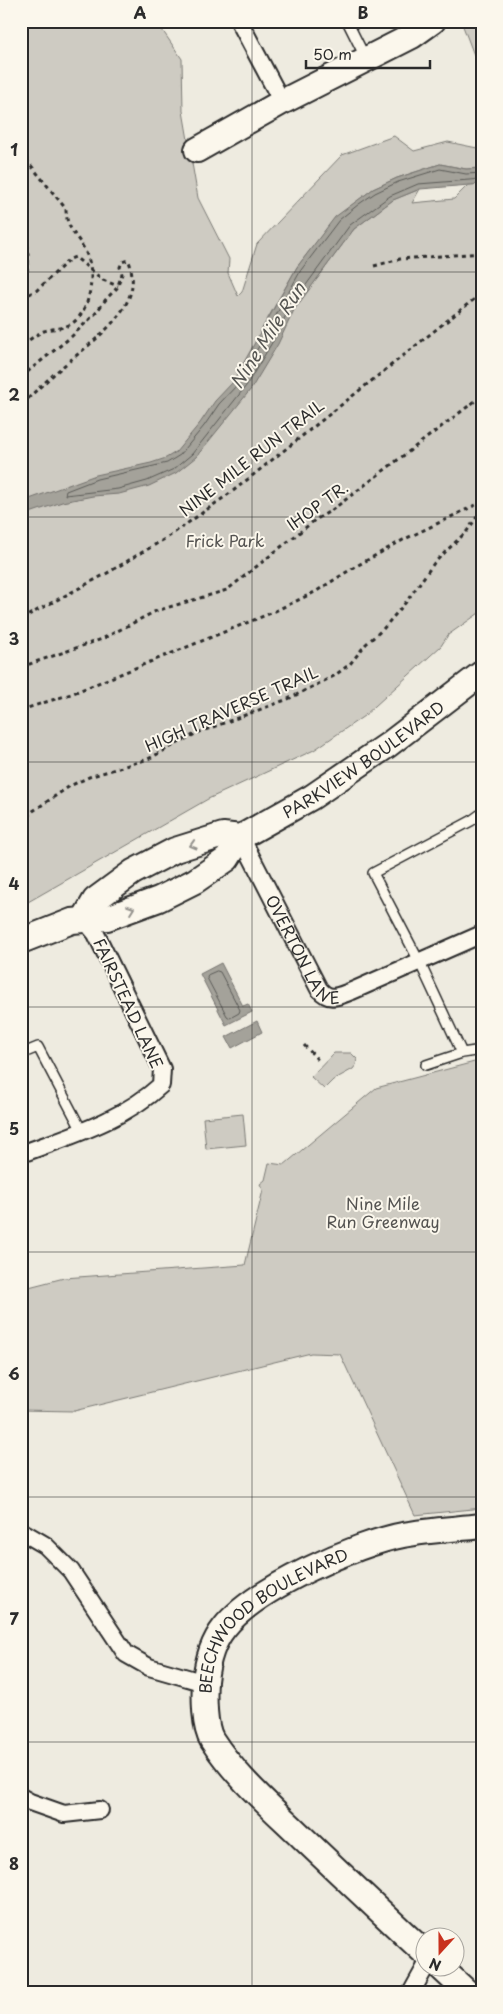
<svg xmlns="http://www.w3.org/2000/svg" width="503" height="2014" viewBox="0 0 503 2014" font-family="'Playpen Sans',sans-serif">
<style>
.green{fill:#cecbc2;stroke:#7c7b76}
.water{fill:#a4a29a;stroke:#74726e}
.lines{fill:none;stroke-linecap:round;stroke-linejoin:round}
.shore{stroke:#5b5b57;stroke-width:1}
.lane-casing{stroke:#2b2b2b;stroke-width:12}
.street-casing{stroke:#2b2b2b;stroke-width:20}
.secondary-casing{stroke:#2b2b2b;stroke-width:28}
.path{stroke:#2b2b2b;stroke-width:3;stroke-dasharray:4 4;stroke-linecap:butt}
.lane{stroke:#fbf7ec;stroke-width:9}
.street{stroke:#fbf7ec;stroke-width:16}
.secondary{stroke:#fbf7ec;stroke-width:24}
.oneway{stroke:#93918c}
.grid{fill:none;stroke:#2b2b2b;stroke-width:1;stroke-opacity:0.55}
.labels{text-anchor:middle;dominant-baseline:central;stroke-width:4;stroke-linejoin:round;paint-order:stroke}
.street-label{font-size:16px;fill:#2b2b2b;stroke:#fbf7ec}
.park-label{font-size:16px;fill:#545351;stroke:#fbf7ec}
.water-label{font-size:18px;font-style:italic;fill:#555552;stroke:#fbf7ec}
.neatline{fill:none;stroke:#2b2b2b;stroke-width:2}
.grid-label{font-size:16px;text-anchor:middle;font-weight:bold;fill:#2b2b2b}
</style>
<rect width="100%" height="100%" fill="#eeebe0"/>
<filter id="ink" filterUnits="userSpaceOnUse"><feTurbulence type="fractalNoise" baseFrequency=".02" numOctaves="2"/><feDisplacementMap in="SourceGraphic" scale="10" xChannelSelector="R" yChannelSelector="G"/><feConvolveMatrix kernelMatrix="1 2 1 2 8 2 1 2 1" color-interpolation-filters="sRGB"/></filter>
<g filter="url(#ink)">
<path class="green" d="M21 21H156L182 59 183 111 198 198 229 259 228 273 238 296 242 292 257 244 342 155 394 136 414 151 448 142 482 149V168L466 169 440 164 397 178 373 189 336 217 297 267 260 332 317 279 354 229 393 200 420 189 412 203 454 199 468 185 482 184V611L448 635 441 646 364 716 314 750 208 799 21 906Z
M461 21H482V76Z
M334 1053H351L357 1059 356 1065 353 1069 333 1080 324 1089 311 1077Z
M482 1060V1508L415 1515 340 1354 311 1353 74 1411 21 1410V1289L64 1278 245 1265 263 1190 260 1184 265 1180 269 1163 284 1165 376 1088Z
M243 1114 246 1145 206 1149 203 1118Z"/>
<path class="water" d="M440 164 466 169 482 168V184L420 189 393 200 354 229 294 310 278 344 251 389 196 457 176 473 149 486 119 494 93 496 62 502 21 516V502L96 475 151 463 166 458 176 452 200 423 215 401 233 382 297 267 335 217 373 189 397 178Z
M221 963 243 1006 248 1004 252 1012 226 1025 200 974Z
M257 1021 262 1032 232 1048 226 1037Z"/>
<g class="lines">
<path class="shore" d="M482 173 466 174 440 169 398 182 375 193 359 204 339 220 301 270 238 384 219 404 204 426 180 455 167 463 97 479 66 491 65 495 118 489 147 481 174 469 192 454 246 386 273 341 290 307 350 225 390 196 418 184 482 179
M217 971 220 972 240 1010 239 1013 230 1018 227 1016 207 978 208 975Z"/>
<g class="lane-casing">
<path id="lane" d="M347 21 366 59
M462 1053 420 963 373 873 471 821 482 813
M21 1054 38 1047 82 1131
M426 1065 462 1053 482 1050"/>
</g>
<g class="street-casing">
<g id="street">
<path d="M239 21 282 102"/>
<path id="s1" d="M241 837 319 989C330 1002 338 996 352 991L482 934"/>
<path d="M21 1154C69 1136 122 1121 161 1085L162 1069 96 934 84 919"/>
<path d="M21 1531 45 1545 71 1571 126 1654 149 1667 205 1683"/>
<path d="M21 1797 30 1802 64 1814 100 1810"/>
<path d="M411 1993 426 1966"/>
</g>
</g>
<g class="secondary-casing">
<g id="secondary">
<path d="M197 150 282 102 412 36 433 21"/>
<path id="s2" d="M84 919 95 900 133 872 175 850 223 835 241 837 312 797 388 745 482 673"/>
<path d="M21 941 72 921 107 918 159 899 195 881 227 859 241 837"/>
<path id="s3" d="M426 1954C384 1915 343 1876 302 1837 272 1808 235 1776 212 1740 204 1727 204 1697 205 1681 207 1662 212 1643 224 1628 254 1589 355 1544 403 1535 429 1530 456 1529 482 1526"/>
<path d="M439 1966 468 1993"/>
</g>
</g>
<path class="path" d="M21 153 66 209C66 230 78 235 86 253 96 273 91 312 71 324 63 329 53 328 44 331 36 334 29 341 21 345
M21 229C29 250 32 265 21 287
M374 266 400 259 482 253
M21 291 29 294 36 291 70 259 75 257 103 280 118 286
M21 377 71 337 95 314 107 298 117 288 122 274 120 267 122 262 128 260C131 265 131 269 132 275 137 314 86 346 60 369 47 380 33 393 21 406
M21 619 104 575 168 537 233 491 482 293
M21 667 102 639 156 611 227 590 315 520 332 510 479 398 482 394
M21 710 71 694 271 613 315 592 353 568 403 540 482 502
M21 822 33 811 70 786 89 777 148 759 197 733 288 699 334 676 350 664 366 644 383 629 406 602 434 563 467 531 482 510
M304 1045 318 1060"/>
<use href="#lane" class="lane"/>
<use href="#street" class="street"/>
<use href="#secondary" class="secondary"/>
</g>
<defs><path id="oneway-chevron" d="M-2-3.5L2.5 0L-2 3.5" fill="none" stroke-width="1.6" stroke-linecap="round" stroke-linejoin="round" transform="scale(1.25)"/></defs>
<g class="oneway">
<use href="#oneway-chevron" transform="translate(193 845) rotate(163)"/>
<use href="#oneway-chevron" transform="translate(131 909) rotate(-20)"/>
</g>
</g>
<path class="grid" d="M252 21V1993M21 272H482M21 517H482M21 762H482M21 1007H482M21 1252H482M21 1497H482M21 1742H482"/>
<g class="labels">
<g class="street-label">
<text transform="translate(251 457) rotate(-38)">NINE MILE RUN TRAIL</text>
<text transform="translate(317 505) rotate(-36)">IHOP TR.</text>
<text transform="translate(231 708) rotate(-24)">HIGH TRAVERSE TRAIL</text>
<text stroke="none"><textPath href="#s2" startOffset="330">PARKVIEW BOULEVARD</textPath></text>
<text stroke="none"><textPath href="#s1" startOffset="130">OVERTON LANE</textPath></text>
<text transform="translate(129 1003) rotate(65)">FAIRSTEAD LANE</text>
<text stroke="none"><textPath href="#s3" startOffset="458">BEECHWOOD BOULEVARD</textPath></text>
</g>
<g class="park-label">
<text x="225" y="540">Frick Park</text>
<text x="383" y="1203">Nine Mile<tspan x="383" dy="18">Run Greenway</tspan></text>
</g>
<g class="water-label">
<text transform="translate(267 335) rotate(-57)">Nine Mile Run</text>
</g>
</g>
<rect width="503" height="2014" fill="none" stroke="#fbf7ec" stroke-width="55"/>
<g transform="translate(440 1952) rotate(201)"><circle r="24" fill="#fbf7ec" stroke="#a8a59f"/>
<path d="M0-4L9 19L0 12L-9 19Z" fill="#c8321e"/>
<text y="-8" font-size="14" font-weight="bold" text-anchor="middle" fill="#2b2b2b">N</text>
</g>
<path d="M306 60v8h124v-8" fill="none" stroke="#2b2b2b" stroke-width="2.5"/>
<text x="313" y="60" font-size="15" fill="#2b2b2b" stroke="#fbf7ec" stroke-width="4" paint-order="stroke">50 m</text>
<rect x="28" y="28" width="448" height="1958" class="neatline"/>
<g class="grid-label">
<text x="140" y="19">A</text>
<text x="363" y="19">B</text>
<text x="14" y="156">1</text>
<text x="14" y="401">2</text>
<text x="14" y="645">3</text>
<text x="14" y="890">4</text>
<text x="14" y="1135">5</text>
<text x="14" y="1380">6</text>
<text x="14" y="1625">7</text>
<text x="14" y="1870">8</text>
</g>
</svg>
